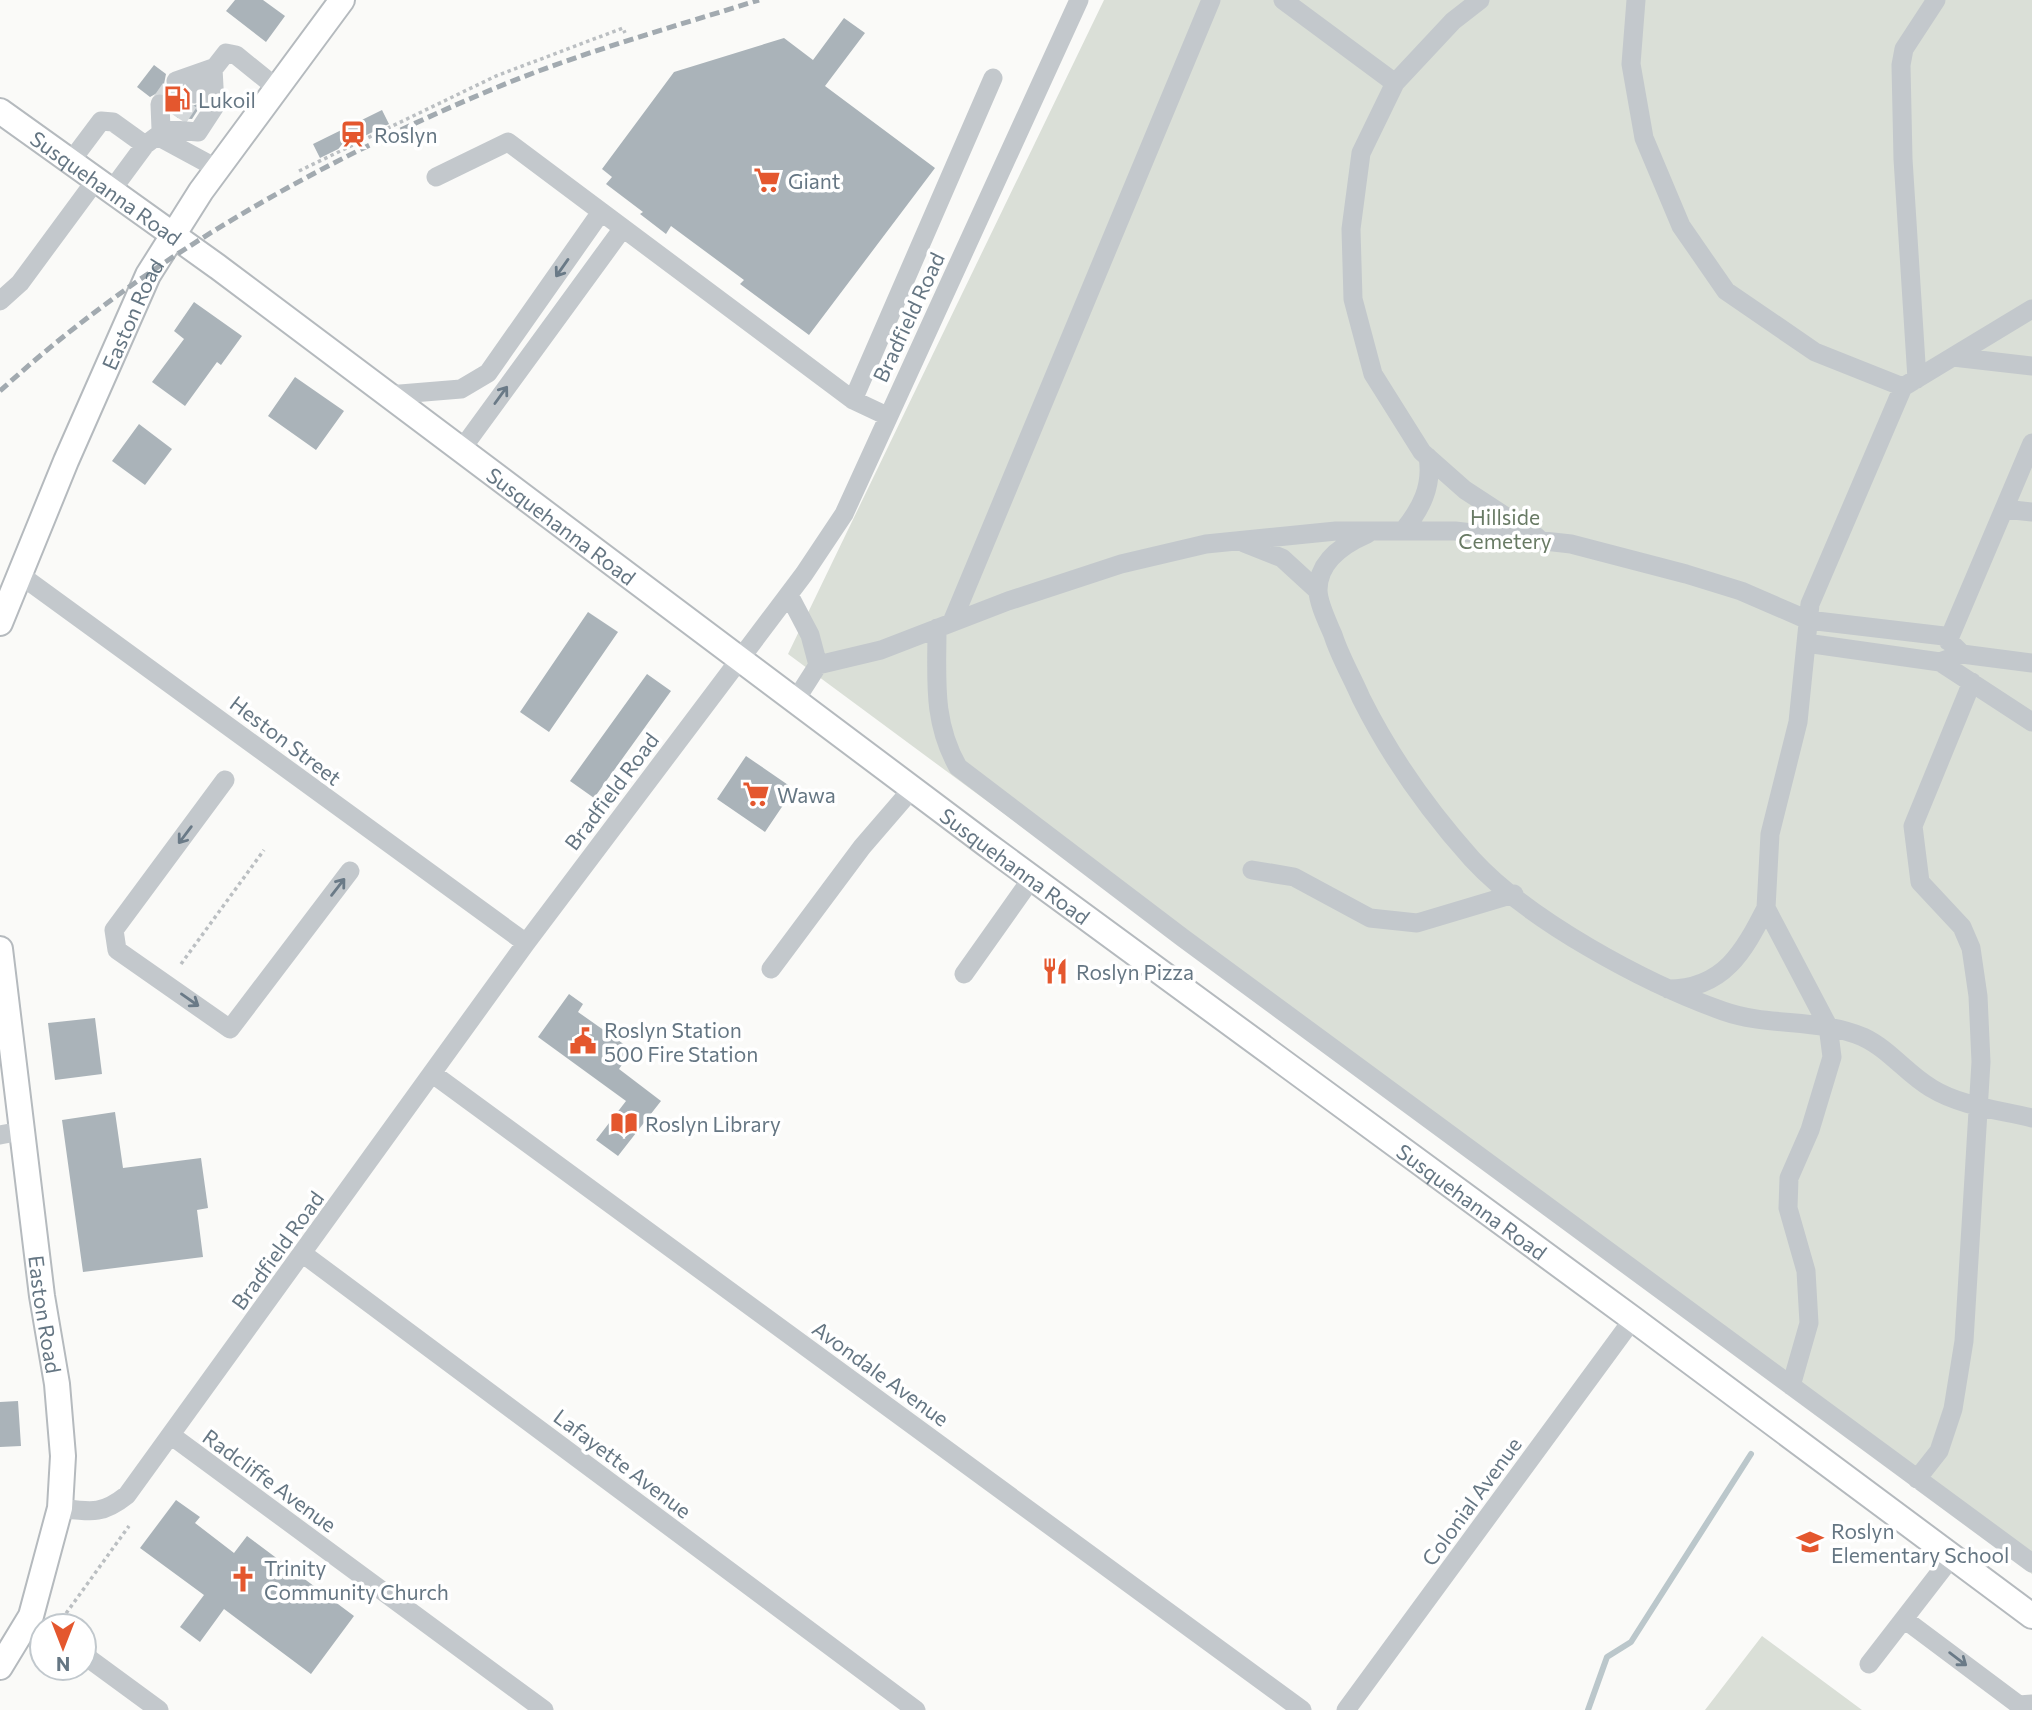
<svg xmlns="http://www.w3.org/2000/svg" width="2032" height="1710" viewBox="0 0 2032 1710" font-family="Commissioner,sans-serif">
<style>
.green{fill:#dadfd7}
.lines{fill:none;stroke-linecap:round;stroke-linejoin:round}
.stream{stroke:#bbc7cb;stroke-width:6}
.building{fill:#aab3b9}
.minor-tunnel{stroke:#d5d9db;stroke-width:19;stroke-dasharray:19 10;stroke-linecap:butt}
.major-casing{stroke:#b5babe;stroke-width:28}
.path{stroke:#bbbfc2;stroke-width:3.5;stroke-dasharray:3.5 3.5;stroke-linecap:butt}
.minor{stroke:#c3c8cc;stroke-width:19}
.major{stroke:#fff;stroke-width:24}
.rail{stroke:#a2aab0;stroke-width:5;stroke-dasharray:10 5;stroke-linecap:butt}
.oneway{stroke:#6a7a87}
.labels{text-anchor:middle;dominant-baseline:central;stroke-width:7;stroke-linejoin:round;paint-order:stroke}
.poi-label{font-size:21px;fill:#657683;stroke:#fff;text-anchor:start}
.street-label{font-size:21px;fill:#657683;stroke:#fff}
.park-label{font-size:21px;fill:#687a64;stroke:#fff}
</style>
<rect width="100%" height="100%" fill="#fafaf8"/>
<path class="green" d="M1104 0H2032V1574L788 654Z
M1762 1636 1862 1710H1705Z"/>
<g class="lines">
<path class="stream" d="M1588 1710 1607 1657 1631 1642 1751 1454"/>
</g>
<path class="building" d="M235 0H263L285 16 266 42 226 11Z
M844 18 865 33 825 86 935 168 809 335 740 284 744 280 671 226 666 234 640 214 643 212 606 184 612 177 602 169 674 72 784 38 813 60Z
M154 65 166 74 164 84 169 91 182 92 183 99 192 106 203 102 192 119 178 118 173 114 171 98 166 94 159 92 150 97 137 87Z
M382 110 389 124 320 158 313 144Z
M194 302 242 336 221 365 217 362 185 406 152 382 184 339 174 331Z
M295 377 344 411 316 450 268 416Z
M139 424 172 449 145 485 112 461Z
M588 612 618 632 549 732 520 712Z
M647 674 671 691 594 798 570 781Z
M746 756 794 789 765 832 717 799Z
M569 994 583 1004 578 1012 632 1050 619 1069 661 1101 618 1156 596 1140 626 1101 538 1037Z
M95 1018 102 1074 55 1080 48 1023Z
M115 1112 123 1168 201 1158 208 1208 197 1210 203 1257 83 1272 62 1120Z
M18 1401 21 1446 0 1447V1402Z
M176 1500 200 1517 195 1523 234 1553 247 1536 354 1616 311 1674 224 1609 200 1642 180 1627 204 1595 140 1548Z"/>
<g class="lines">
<path class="minor-tunnel" d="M160 104 176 81
M178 118 194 94"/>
<g class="major-casing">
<g id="major">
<path id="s1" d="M0 111 218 267 986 844 1633 1319 2032 1616"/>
<path id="s2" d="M0 623 66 461 148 275 201 191 342 0"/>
<path id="s3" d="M0 949 42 1296 57 1384 63 1456 60 1508 31 1616 0 1667"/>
</g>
</g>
<path class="path" d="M299 171 496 76 623 28 625 33
M181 964 264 850
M62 1619 129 1526"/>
<path class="minor" d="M1283 0 1395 83
M1480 0 1453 21 1395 83 1361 153 1351 229 1353 299 1373 374 1422 452 1465 490 1537 537
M1636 0 1631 64 1644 138 1681 226 1726 291 1815 352 1903 387
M194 94 226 53 236 55 278 89
M160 104 161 129 198 132 215 106 213 68 176 81
M71 161 101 121 113 122 145 145
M436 177 508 142 853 400 887 416
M111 191 145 145 157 136 218 169
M0 301 20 283 96 180
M1953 357 2032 366
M1917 379 1903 159 1901 65 1904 49 1936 0
M388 395 461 389 488 373 601 212
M853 400 993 78
M461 450 623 228
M2004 509 2032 512
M1403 531C1421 509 1433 486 1428 457
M1367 534C1344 544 1318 561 1318 590 1318 603 1328 623 1333 635 1340 657 1352 677 1361 698 1390 756 1428 810 1472 859 1528 920 1644 983 1723 1011 1768 1027 1819 1018 1863 1037 1889 1049 1907 1074 1931 1088 1960 1106 1999 1110 2032 1118
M1244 543 1282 558 1318 591
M19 574 526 943
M789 595 810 635 818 665 795 701
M952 622 1211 0
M937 628C937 679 932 721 958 767L1183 938 2032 1563
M1948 641 2032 443
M1806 643 1940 662 1962 654
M1940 662 2032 722
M818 665 881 650 1008 601 1121 564 1206 544 1336 531H1455L1571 544 1686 574 1741 591 1808 620 1944 636 1962 654 2032 663
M225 780 114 930 117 950 230 1029 350 871
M1252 870 1294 877 1370 918 1417 923 1514 894
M771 969 862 847 912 789
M964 974 1032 878
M1668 989C1724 989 1744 951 1766 908
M433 1074 1302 1710
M0 1135 21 1131
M302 1253 916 1710
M1791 1386 1809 1323 1806 1271 1788 1208 1789 1178 1810 1130 1832 1057 1828 1026 1766 908 1770 834 1798 722 1810 604 1903 387 2032 309
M172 1436 544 1710
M1917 1479 1939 1451 1953 1409 1964 1341 1981 1062 1978 996 1971 948 1962 927 1920 882 1913 826 1972 682
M60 1508C91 1512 102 1515 127 1495L526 943 804 574 844 514 1079 0
M1904 1619 2019 1705 2032 1704
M84 1655 159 1710
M1869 1664 1951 1558
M1346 1710 1633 1319"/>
<use href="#major" class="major"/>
<path class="rail" d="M0 391C142 261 316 163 493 89 579 53 670 28 759 0"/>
</g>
<defs><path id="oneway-shaft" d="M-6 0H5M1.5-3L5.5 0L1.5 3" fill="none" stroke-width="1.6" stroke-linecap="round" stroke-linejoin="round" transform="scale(1.75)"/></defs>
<g class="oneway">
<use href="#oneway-shaft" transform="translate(562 268) rotate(125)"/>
<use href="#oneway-shaft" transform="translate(501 395) rotate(-54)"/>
<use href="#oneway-shaft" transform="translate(185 835) rotate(127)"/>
<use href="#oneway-shaft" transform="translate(338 887) rotate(-52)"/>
<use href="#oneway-shaft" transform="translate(190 1000) rotate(35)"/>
<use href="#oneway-shaft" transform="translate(1958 1659) rotate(37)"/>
</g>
<defs>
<g id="fuel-bare" transform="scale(2.1)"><path d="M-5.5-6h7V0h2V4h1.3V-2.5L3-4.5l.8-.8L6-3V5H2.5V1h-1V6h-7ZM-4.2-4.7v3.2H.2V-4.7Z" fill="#e4572e" stroke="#fff" stroke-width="2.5" paint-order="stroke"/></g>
<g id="station-bare" transform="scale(2.1)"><path d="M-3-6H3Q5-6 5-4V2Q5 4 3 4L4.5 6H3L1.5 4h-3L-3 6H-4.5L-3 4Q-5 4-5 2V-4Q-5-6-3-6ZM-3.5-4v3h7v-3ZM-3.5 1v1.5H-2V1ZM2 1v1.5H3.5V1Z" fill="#e4572e" stroke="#fff" stroke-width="2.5" paint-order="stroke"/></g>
<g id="supermarket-bare" transform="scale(2.1)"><path d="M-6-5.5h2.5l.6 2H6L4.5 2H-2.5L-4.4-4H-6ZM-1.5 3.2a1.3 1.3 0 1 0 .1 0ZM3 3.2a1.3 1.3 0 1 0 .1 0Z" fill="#e4572e" stroke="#fff" stroke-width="2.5" paint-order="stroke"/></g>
<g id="restaurant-bare" transform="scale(2.1)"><path d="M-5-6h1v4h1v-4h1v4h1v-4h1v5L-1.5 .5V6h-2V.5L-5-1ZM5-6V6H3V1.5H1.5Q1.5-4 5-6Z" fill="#e4572e" stroke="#fff" stroke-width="2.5" paint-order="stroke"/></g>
<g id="civic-bare" transform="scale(2.1)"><path d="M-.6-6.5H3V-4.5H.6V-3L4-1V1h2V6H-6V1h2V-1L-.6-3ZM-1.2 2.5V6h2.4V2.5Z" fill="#e4572e" stroke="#fff" stroke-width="2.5" paint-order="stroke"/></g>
<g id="library-bare" transform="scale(2.1)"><path d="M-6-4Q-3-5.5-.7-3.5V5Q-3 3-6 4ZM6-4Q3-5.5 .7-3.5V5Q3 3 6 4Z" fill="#e4572e" stroke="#fff" stroke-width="2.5" paint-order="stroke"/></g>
<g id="school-bare" transform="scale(2.1)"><path d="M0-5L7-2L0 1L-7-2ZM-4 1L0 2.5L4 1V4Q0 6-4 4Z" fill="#e4572e" stroke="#fff" stroke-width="2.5" paint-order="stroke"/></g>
<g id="church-bare" transform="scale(2.1)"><path d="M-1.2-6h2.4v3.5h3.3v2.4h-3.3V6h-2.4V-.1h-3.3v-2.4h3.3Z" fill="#e4572e" stroke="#fff" stroke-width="2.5" paint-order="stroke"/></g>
</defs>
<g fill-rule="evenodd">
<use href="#fuel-bare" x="177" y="99"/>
<use href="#station-bare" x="353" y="134"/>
<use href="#supermarket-bare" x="767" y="180"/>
<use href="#supermarket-bare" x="756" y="794"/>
<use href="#restaurant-bare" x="1055" y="971"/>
<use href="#civic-bare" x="583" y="1041"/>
<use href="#library-bare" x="624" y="1123"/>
<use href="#school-bare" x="1810" y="1542"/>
<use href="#church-bare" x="243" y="1579"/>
</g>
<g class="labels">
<g class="poi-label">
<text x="198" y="99">Lukoil</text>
<text x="374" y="134">Roslyn</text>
<text x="788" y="180">Giant</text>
<text x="777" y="794">Wawa</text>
<text x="1076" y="971">Roslyn Pizza</text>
<text x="604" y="1029">Roslyn Station<tspan x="604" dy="24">500 Fire Station</tspan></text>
<text x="645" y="1123">Roslyn Library</text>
<text x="1831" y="1530">Roslyn<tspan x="1831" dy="24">Elementary School</tspan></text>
<text x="264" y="1567">Trinity<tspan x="264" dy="24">Community Church</tspan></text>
</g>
<g class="street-label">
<text stroke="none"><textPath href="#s1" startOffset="131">Susquehanna Road</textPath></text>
<text stroke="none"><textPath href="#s2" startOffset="336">Easton Road</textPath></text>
<text transform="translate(908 317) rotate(-65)">Bradfield Road</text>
<text stroke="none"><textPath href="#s1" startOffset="698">Susquehanna Road</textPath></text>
<text transform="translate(286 740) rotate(37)">Heston Street</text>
<text transform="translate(611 791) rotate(-53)">Bradfield Road</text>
<text stroke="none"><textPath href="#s1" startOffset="1265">Susquehanna Road</textPath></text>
<text stroke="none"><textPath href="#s1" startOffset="1832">Susquehanna Road</textPath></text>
<text transform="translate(277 1250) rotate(-54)">Bradfield Road</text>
<text stroke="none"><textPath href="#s3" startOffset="368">Easton Road</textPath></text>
<text transform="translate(881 1373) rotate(36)">Avondale Avenue</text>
<text transform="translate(623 1463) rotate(37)">Lafayette Avenue</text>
<text transform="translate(270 1480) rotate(36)">Radcliffe Avenue</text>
<text transform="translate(1471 1501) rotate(-54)">Colonial Avenue</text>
</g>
<g class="park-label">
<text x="1505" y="516">Hillside<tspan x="1505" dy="24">Cemetery</tspan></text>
</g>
</g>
<g transform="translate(63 1647) rotate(180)"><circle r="33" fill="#ffffff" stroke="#c1c8cd" stroke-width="2"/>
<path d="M0-5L12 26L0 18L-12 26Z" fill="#e4572e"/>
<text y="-10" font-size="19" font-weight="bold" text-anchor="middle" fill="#657683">N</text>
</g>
</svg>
